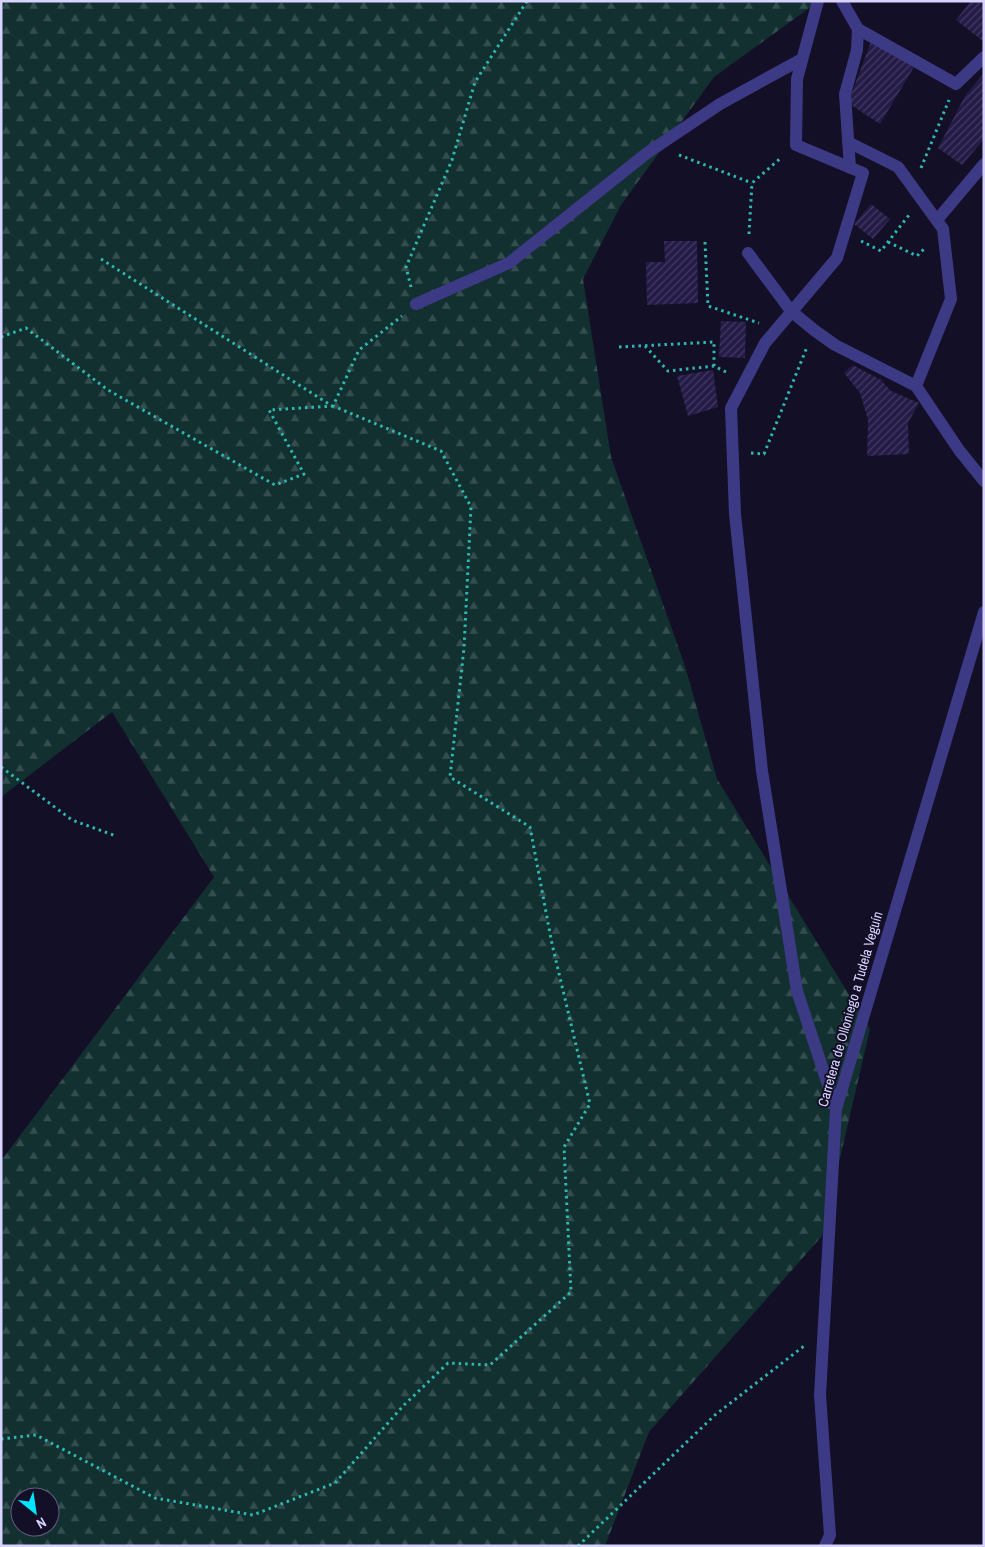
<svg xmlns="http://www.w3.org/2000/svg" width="985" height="1547" viewBox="0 0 985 1547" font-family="'Archivo Narrow',sans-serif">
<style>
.forest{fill:url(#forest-firs);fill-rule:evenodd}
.building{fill:url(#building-hatch)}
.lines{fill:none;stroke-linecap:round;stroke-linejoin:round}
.path{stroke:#2fb8b0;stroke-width:3;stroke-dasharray:2.5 4;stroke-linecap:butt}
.minor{stroke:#3d3a85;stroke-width:12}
.labels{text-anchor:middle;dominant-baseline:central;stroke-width:4;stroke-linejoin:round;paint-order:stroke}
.street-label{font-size:14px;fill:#d9d4ff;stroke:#130f26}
</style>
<defs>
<pattern id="forest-firs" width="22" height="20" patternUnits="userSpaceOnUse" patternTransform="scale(1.25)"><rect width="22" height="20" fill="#12302f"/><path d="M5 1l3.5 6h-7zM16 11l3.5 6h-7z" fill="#344d4e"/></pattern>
<pattern id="building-hatch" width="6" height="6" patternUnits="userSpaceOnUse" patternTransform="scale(1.25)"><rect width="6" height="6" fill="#241b47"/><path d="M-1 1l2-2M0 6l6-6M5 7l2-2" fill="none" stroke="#433b63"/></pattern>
</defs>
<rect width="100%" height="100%" fill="#130f26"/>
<path class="forest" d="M1 1H819L714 77 621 205 583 279 611 457 685 666 717 779 870 1029 822 1236 649 1432 605 1546H1V1161L214 877 112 712 1 797ZM20 1497H50V1527H20Z"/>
<path class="building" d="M971 1H984V42L956 20Z
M871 42 914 67 880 124 848 103Z
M984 73V139L962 165 938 148 965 96Z
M871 204 890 219 873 239 854 224Z
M664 241H697L698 303 647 305 646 262H665Z
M721 321 746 322 745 358 719 357Z
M853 365 881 380 891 391 919 403 908 423 909 454 867 456 868 420 860 393 844 373Z
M713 370 718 407 688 416 677 376Z"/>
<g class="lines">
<path class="path" d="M679 155 752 183
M921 168 949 100
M749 234 752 183 782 157
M861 241 881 251 909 215
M705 242 708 306 759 323
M888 242 917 256 925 248
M101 259 332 406
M411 287 406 267 452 160 475 82 527 1
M1 337 26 328 108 390 275 485 304 474 269 410 333 406
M645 346 668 371 714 366
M619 347 714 342V366L728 373
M751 453 764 454 807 347
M1 767 72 820 116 836
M1 1439 36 1435 155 1498 253 1515 335 1483 403 1406 448 1363 490 1365 571 1292 564 1147 590 1104 552 944 530 827 450 777 464 648 471 507 441 451 333 406 359 350 402 316
M578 1546 715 1415 804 1346"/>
<path class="minor" d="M818 1 797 79 796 145 863 173 837 258 765 343 731 408 735 514 762 771 797 991 836 1109
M842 1 858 29 956 84 984 57
M848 142 898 167 943 229 951 299 916 386
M850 168 845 94 857 50 858 29
M937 220 984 164
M748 253 791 311 814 330 835 345 916 386 959 450 984 481
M416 304 509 263 647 153 720 104 802 59
M825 1546 830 1535 820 1395 836 1109 984 612"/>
</g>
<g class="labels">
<g class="street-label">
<text transform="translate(850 1009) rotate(-74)">Carretera de Olloniego a Tudela Veguín</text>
</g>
</g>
<rect width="985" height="1547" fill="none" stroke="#d9d4ff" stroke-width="5"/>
<g transform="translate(35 1512) rotate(150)"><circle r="24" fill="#130f26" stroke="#625e7d"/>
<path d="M0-4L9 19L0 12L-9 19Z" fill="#00e5ff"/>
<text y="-8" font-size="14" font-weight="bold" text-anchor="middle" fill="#d9d4ff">N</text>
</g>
</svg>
